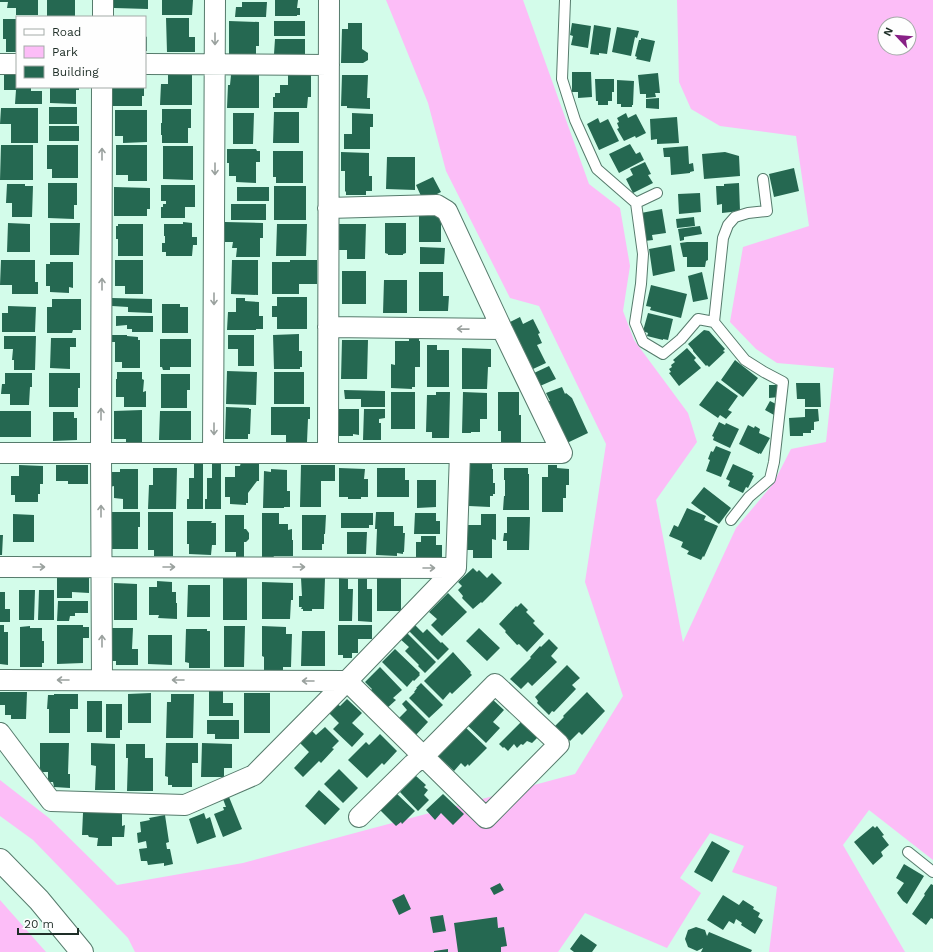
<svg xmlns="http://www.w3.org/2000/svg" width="933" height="952" viewBox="0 0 933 952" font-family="'Work Sans',sans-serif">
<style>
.green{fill:#fcbdf7;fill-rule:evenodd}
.building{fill:#256851}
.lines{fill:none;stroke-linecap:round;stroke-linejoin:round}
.lane-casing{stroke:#567b6c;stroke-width:12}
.street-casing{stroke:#567b6c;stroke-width:22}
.secondary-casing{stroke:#567b6c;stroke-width:24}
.lane{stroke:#fff;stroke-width:10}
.street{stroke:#fff;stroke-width:20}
.secondary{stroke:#fff;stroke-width:22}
.oneway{stroke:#9aa19e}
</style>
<rect width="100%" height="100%" fill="#d3fcea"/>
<path class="green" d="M386 0H523L589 184 620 208 630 266 623 311 634 340 688 413 697 442 656 500 683 642 736 528 773 484 791 449 826 442 834 368 777 363 756 349 730 322 743 247 809 226 796 136 720 126 691 109 679 82 677 0H933V860L869 810 843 845 905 952H769L777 887 732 872 744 846 710 833 680 878 701 893 667 948 585 913 558 952H135L128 938 33 840 0 816V780L49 818 117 885 243 863 575 774 623 696 585 582 606 444 539 306 510 298 446 171 428 103ZM885 24H909V48H885Z
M0 900 46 952H0Z"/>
<path class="building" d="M0 0H38V15H16V8H7L8 2H0Z
M47 0H75V16H47Z
M114 0H148V9L114 8Z
M162 0H193L192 15H162Z
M275 0H298L297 8H300V15H297V16H275Z
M242 2H267L266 17H235L236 7H242Z
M166 18H189V37H195V52H167Z
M3 19H17V52H6V39H3Z
M229 21 259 22V46H256V55L229 54Z
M274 21H305V36H274Z
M348 23H362V49L368 53V60L363 63H341L342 29H348Z
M572 23 591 26 588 48 571 45 573 36 570 35Z
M594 25 611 28 607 54 599 53V55L590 54Z
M617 27 639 31 637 38 635 37 631 56 612 52Z
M145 36 147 37V51H145Z
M641 38 655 41 650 62 636 59 637 57 635 56 639 40H641Z
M275 39H305V54H274Z
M572 72H591L592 97 578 98V92H572Z
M658 73 660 93H655L656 97 646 98V94H640L638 75Z
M4 74H17V87H31V91H42V104H15L16 90H4Z
M168 74H192V105H160L161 84H168Z
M231 75H259V108H227L228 85H230Z
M288 75H311V97H308L307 108H273V97H275V93H280V85H288Z
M342 75H368L367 98H370V109L347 108V106H341Z
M595 79H614V92H612V101H608V105H598V101H596Z
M617 80 634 81 633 105H632V107H621V104H617Z
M50 87H79V90H76V104L50 103Z
M112 87H144V96H142V106H112Z
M659 98V109L646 108V99Z
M49 107H77V124H49Z
M1 108H38V143H11V124H0Z
M162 109H191V128H188V143H162V135H161V123H162Z
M115 110H147V142L123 143V136H115Z
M274 112H299V143H273Z
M233 113H254L253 144H233Z
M352 113 373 114V127H370V149H344V134H352Z
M626 113 628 118 636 114 646 133 636 138 635 136 624 141 617 129 619 128 617 123 619 122 617 118Z
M677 117 679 143 657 144V139L651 140 650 119Z
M598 118 600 123 608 119 619 141 599 150 587 124Z
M49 126H79V141H49Z
M630 144 636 154 640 152 644 160 619 173 609 154Z
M1 145H33V180H0Z
M47 145H78V178H52V169H47Z
M116 145H147V181H128V175H116Z
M163 146H193V180L163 179Z
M688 146 689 164 693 163 694 171 690 172V173L671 175 670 157H664L663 148Z
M227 149H256L257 151H260V162H256V183L236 182V176H229V163H227Z
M273 151H303V183H276V177H273Z
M341 152 369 153V176H372V191H366V195H346V191L345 192V171H341Z
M725 152 739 156 740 176 704 179 702 154Z
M387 157H415V190L386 189Z
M645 162 651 174 648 175 653 183 633 193 626 179 633 175 630 169Z
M794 168 799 191 774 197 769 174Z
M433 177 441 192 433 196H421L416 185Z
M48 183H77V205H74V219L48 218Z
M739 183 740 211 722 213V204L717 205 716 186H724V184Z
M7 184H25V186H33L32 217H12V203H6Z
M161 185H195V207H185V218H161V207H163V204H166V201H161Z
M274 186H306V220H274Z
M114 187 150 188V209H147V216H114Z
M237 187H269V201H237Z
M700 193 701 212 679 214 678 194Z
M231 204H266V220H231Z
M662 209 666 233 652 235 653 240 645 241 641 213Z
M419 216H440L441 218V242H419Z
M694 217 695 226 677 228 676 219Z
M183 222 192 223V237H197V245H193L192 256H166V252H162V243H165V236H164V224H183Z
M225 222 263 223V238H260V257H236L237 248H232L233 242H225Z
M8 223 30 224V252H7Z
M50 223H80L79 255H50Z
M385 223H406V253L403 254V255H388V254L385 253Z
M118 224H143V256H118V239H116V226H118Z
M277 224H307L306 256H276Z
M339 224H366L365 259H347V250H339Z
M700 226 702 234 684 237V240L680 241 678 229Z
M687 242H708V260L706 261 705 267H687V257H683L680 243Z
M671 245 675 271 653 276 649 249Z
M420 247 445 248 444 264H420Z
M1 260H35V282H38V294H12V285H0Z
M115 260H143V294H125V286H115Z
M232 260H258V295L231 294Z
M290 260H317V284H299V294H272V262H290Z
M50 262H73V288L69 287V293L50 292V286H46V264H50Z
M342 271H366V304H342Z
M419 272H443V296H449L448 311H419Z
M702 272 708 299 693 302 688 276Z
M384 280H407V313H383Z
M651 285 687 294 681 318 650 310 651 307 646 306Z
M277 297H307V329H277V317H272V306H277Z
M112 298 152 299V313L128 312V307L112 306Z
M236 298H245V301L259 302V316H263V329H256V330H227L228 312H236Z
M52 299H81V330H73L72 333H47V307H52Z
M162 304H180V307H188V333H162Z
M8 306 36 307 35 332H2V313H8Z
M648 313 673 319 668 340 663 339V340L647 336 648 333 643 331Z
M116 316H153V332H132V329H127V325L116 326Z
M520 317 523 324 533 319 540 333 538 334 542 343 537 345 546 363 533 369 510 322Z
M704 330 709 331 725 349 723 351 725 352 709 367 707 365 706 366 693 351V350L688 344Z
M299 334V351H302V367H300V369H274L273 335Z
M112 335H127V336L138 337V340H140V368H122V362H115V342H112Z
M228 335H254V366H238V349H228Z
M4 336H36L35 370H14V360H12L13 349H4Z
M51 338H76V347H70V369L50 368Z
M160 339H191V367H170V370H163L162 367H160Z
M409 339H419V341H420V367H415V387H412V389L391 388V364L395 365V341H409Z
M342 340H368L367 379H341Z
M427 345H437V350H449V387H427Z
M462 348 491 349V367H488L487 389H462Z
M687 348 696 358 694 360 701 368 679 386 669 373 671 372 669 369 672 367 671 365 675 362 673 360Z
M735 360 758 378 743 397 721 380Z
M549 366 556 379 540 386 534 373Z
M227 371 257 372 256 405 226 404Z
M117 372H142V379L144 380 143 392 146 391V407H124V397H116V379H117Z
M274 372H304V404H274Z
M5 373H32V387H30L29 405H10V394H1L2 384H5Z
M49 373H80V388H78V407H49Z
M161 374H190V390H187V408H161Z
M717 381 738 396 728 410 732 412 726 419 720 415 718 418 699 405Z
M796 383H820L821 407H805V399H797Z
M769 385H779V397L769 398Z
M562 387 565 394 566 393 572 398 588 433 567 443 548 401H550L546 393Z
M344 390 385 391V407H361V399H345Z
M391 392H415V429H391Z
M436 392H450L449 438H432V432H426L427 395H436Z
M463 392 487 393V419H480V432H471V433H462Z
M498 392H519V415H521V443H501V431H498Z
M770 401 778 405 774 415 765 410Z
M226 407 249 408V409H251L250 434H248V439H225Z
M271 407H310V419H308L307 442H286V435H271Z
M338 409H359V435L353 434V436H338Z
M364 409H385V418L379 419V423H381V440H363Z
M805 409H818L819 421 814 422V430H811V433H803V436H790L789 418 805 417Z
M142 410V442H126V439H114V411Z
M0 411H31V437H0Z
M160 411H191V440H159Z
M53 412H74V418H77V440L53 441Z
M719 422 725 425 726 423 739 429 730 448 713 440 714 437 712 436Z
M748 425 754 428 755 426 760 429 759 433 770 438 761 454 759 453V454L739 444Z
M716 446 731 452 721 477 706 471 710 460 708 459 711 451 713 452Z
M241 462H259V481H257L248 493V503H246V505L230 504V497H225V477H235V466H240Z
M194 463H203V509H187V499H189V478H194Z
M212 463H221V509H205V499H207V478H212Z
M469 464H492V469H493V483H495V494H493V496H490V507L469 506Z
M733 464 753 473 752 475 754 476 748 488 746 487 743 493 728 486 730 481 726 479Z
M19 465 43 466V484H40V494H38V502H15V495H11V476H19Z
M56 465H88V484H68V481H56Z
M301 465H335V481H321V507H300Z
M548 465H557V468L569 469V485H566V498H563V512H542V477H548Z
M153 468H177L176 509H148L149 485H153Z
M339 468 365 469 364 479H368V497H361V499H348V497H339Z
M377 468H405V480H409V497H377Z
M504 468H528V474H529V510H503L504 496H505V480H504Z
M120 469H138V509H123V499L114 498V486L110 487 111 472H120Z
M271 469 287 470V491H290V507H284V508H263L264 471 271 472Z
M417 480H436V507L417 508Z
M704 487 731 508 719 524 691 503Z
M687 508 706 516 704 520 718 526 704 557 703 556 701 560 687 554 689 551 681 547 683 542 669 536 674 525 678 527Z
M111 512H140V527H138V549H111Z
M148 512H173V556H154V550H148Z
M376 512H394V526H403V533H405L404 552H403V554L397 553V556L376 555 377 529H375Z
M262 513H279V524H288V530L292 529V540H293V556H274L273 558H262Z
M341 513H373V525H369V528H341Z
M415 513H436V521H440V534H414Z
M13 514 34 515V542H13Z
M481 514H496V540L492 539V558H473V550H467L468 525H481Z
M225 515H244V529H246L249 533V539L246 542H244V558H236V552H225Z
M302 515H326L325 534H324V544H322V550H302Z
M507 517H530L529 550H507V541H503L504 533H507Z
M187 521H212L211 523H216V545H212L211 555 189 554V544H187Z
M347 532H367L366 554H347Z
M0 535H3L2 555H0Z
M421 536H436V545H442V557H416V542H421Z
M473 568 477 572 479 570 487 578 492 573 502 583 482 603 481 602 473 609 462 598 463 596 458 590 462 586 458 582Z
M89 577V593L72 592V598H57V578Z
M223 577H247V620H223Z
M301 578H325L324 609H312V611H303V609H301L302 607H299V596H302Z
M339 578 348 579V589H353L352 621H339Z
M377 578H401V611H377Z
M358 579H367V589H372V622L358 621Z
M157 581 172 582V592H176V603H177V619L158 618 159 615H149V587H157Z
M262 582 293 583V600H291L290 619H262Z
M114 583 137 584V620H114Z
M188 585H210V617H187Z
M19 590H35L34 620H19Z
M39 590H54V620H38Z
M0 592H5V609H10V622H0Z
M448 593 467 612 442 636 431 625 437 619 429 612Z
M58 601H88V613H75V616H70L69 621H57Z
M521 603 528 610 526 612 535 621 533 623 544 634 527 652 519 644 517 645 505 632 506 631 499 624 516 606 517 607Z
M414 624 423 633 427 629 441 643 442 642 449 649 438 660 408 630Z
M0 625H4V632H8V665L0 664Z
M57 625H83V627H89V638H83V663L57 664Z
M338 625H372V639H358V653H352V658H343V655H338Z
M30 626V628H42V641H44V663H42V667H20V627Z
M224 626H245L244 667H224Z
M262 626 286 627V634H292L291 667H283V671H264V657L262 656Z
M112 628H133L132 649H138V665H116V661H111Z
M479 628 500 648 487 661 466 641Z
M186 629H207V631H210V668H189V663L185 662Z
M302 631H325V666H301Z
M406 632 436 662 425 673 418 666 419 665 405 651 409 647 399 638Z
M148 635H172V665L148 664Z
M549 639 558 648 551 656 557 662 532 686 528 682 521 689 510 679 531 658 530 657 540 646 541 647Z
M395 649 420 673 419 674 420 675 414 681 413 680 407 687 382 662Z
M453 652 471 672 470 673 472 675 452 694 450 692 443 700 424 681Z
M567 665 580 678 572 685 576 689 554 712 552 711 549 715 537 703 538 701 535 697Z
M380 667 402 690 393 698 396 700 386 709 369 692 372 689 365 682Z
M421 683 443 705 429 718 409 698 415 692H414L417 688H416Z
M209 689H223V703H233V716H209Z
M0 692H27L26 719H11V715H5V705H0Z
M587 692 605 711 582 735 579 732 570 741 555 726 564 717 563 716Z
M151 693V723H128V694Z
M244 693H270V733H244Z
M54 694H78V709H70V733H49V709H47L48 695H54Z
M171 694H194L193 738H166L167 702H171Z
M491 698 504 710 493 722 500 728 486 743 466 724Z
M347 699 362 713 352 723 364 734 352 747 333 729 339 723 329 713 337 704 340 706Z
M406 700 428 722 415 736 398 719 407 710 402 704Z
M87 701H102V732H87Z
M106 704H122V730H120V738H106Z
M207 720H239V739H215V734H207Z
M522 721 538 737 532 743 527 741 523 745 521 744 517 748 514 744 508 751 504 747 503 748 499 744Z
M463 725 487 748 469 766 468 764 465 767 461 763 454 771 437 755Z
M325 727 339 741 332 748 334 749 321 763 319 761 303 777 294 768 309 752 300 743 312 731 316 735Z
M380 734 397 751 384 765 382 763 367 778 348 760 366 742 369 745Z
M40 743H69L68 774H70V788L54 787 53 782H48V772H40Z
M91 743 115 744V790H95L96 766 91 765Z
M166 743H198V763H192V787H172V785H168V777L165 776Z
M202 743 232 744V768H224V777H201Z
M126 744H145V758H153V791H127L128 758H126Z
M339 769 358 788 343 803 324 784Z
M416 776 426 785 424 787 428 790 424 795 429 800 418 811 400 792Z
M319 790 340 809 325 825 305 806Z
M396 793 415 811 402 824 401 822 396 826 380 810Z
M443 794 464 814 453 825 441 813 435 820 426 810Z
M229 797 242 829 223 837 214 814 224 810 223 807H226L223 799Z
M83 813H122V826L125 825 124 837H112V846H97L98 838 89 837 88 835H82Z
M204 813 206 819 210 817 216 837 197 844 189 819Z
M165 815 169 842 166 843 167 849H170L173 864 164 866V863L148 865 147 861H141L139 849 147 848 146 841 138 843 137 833 141 832 140 822 150 820 149 818Z
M873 826 875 828 877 826 884 835 882 836 889 845 881 852 883 856 873 865 854 842Z
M712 841 730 851 712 882 694 872Z
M904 864 924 876 907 904 903 901 897 893 904 883 896 878Z
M500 883 504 890 494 895 490 888Z
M931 884 933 885V919L931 918 926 925 912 914 925 895 924 894Z
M404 894 411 909 399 915 392 900Z
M723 895 739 905 743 900 754 907 753 909 760 913 758 917 763 920 755 934 741 925 742 923 736 919 734 924 729 921 723 930 707 920Z
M443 915 446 931 433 933 430 917Z
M497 917 498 928 504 927 507 946 501 947V952H458L454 923Z
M696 927 705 930 707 936 709 932 752 950 751 952H701L703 948 697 951 688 947 685 939 688 930Z
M581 934 597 945 592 952H574L570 949Z
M448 949V952H434V951Z"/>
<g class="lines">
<g class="lane-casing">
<path id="lane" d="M565 0 562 79 575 120 597 169 636 203 643 254 641 284 635 323 643 342 663 354 681 339 698 319 714 322 745 360 764 372 783 382 774 462 770 479 749 497 731 520
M636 203 657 193
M714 322 723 238 728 225 735 217 748 213 767 211 763 179
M908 852 933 872"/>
</g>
<g class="street-casing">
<path id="street" d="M103 17V0
M0 64H17
M145 64 329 65
M328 327 502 329
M0 453H562L502 329 447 211 437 205 328 208
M213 453 215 0
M328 453 329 0
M0 567 456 568
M0 680 347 681 486 818 559 744 495 684 424 756 413 764 359 817
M102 680 101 453 102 87
M0 733 51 801 185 805 254 775 347 681 456 568 460 453"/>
</g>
<g class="secondary-casing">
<path id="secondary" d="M0 860 39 900 82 952"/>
</g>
<use href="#lane" class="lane"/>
<use href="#street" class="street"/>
<use href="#secondary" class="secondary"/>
</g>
<defs><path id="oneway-shaft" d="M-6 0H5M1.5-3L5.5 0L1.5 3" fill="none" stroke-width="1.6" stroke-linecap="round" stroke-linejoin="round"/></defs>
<g class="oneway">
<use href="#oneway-shaft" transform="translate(215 39) rotate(90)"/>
<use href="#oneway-shaft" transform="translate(102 154) rotate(-90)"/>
<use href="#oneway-shaft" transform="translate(215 169) rotate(90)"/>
<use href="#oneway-shaft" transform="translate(102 284) rotate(-90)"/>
<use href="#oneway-shaft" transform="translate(214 299) rotate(90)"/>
<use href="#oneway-shaft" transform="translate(463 329) rotate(-179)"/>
<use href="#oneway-shaft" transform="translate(101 414) rotate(-90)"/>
<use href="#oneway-shaft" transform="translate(214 429) rotate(90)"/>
<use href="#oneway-shaft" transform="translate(101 511) rotate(-90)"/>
<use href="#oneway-shaft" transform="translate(39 567)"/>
<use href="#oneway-shaft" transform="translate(169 567)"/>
<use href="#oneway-shaft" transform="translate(299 567)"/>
<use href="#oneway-shaft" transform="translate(429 568)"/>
<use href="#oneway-shaft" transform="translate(102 641) rotate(-90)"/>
<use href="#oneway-shaft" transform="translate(63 680) rotate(-180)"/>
<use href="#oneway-shaft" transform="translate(178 680) rotate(-180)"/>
<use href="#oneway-shaft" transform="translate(308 681) rotate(-180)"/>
</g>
<rect x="16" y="16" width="130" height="72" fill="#fefefe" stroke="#a4aba8"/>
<rect x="24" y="29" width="20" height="6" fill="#ffffff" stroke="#a4aba8"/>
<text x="52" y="36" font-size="12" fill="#1e2e27">Road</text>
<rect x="24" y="46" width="20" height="12" fill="#fcbdf7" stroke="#a4aba8"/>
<text x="52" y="56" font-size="12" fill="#1e2e27">Park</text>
<rect x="24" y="66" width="20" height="12" fill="#256851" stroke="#a4aba8"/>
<text x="52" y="76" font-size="12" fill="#1e2e27">Building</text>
<g transform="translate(897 36) rotate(296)"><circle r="19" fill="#fefefe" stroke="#a4aba8"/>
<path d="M0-3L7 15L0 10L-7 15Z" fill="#882086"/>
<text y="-6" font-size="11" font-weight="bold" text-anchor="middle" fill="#1e2e27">N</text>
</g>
<path d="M18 928v6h60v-6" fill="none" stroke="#1e2e27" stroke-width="2"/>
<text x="24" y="928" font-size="12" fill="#1e2e27" stroke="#fefefe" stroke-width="3" paint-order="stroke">20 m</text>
</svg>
